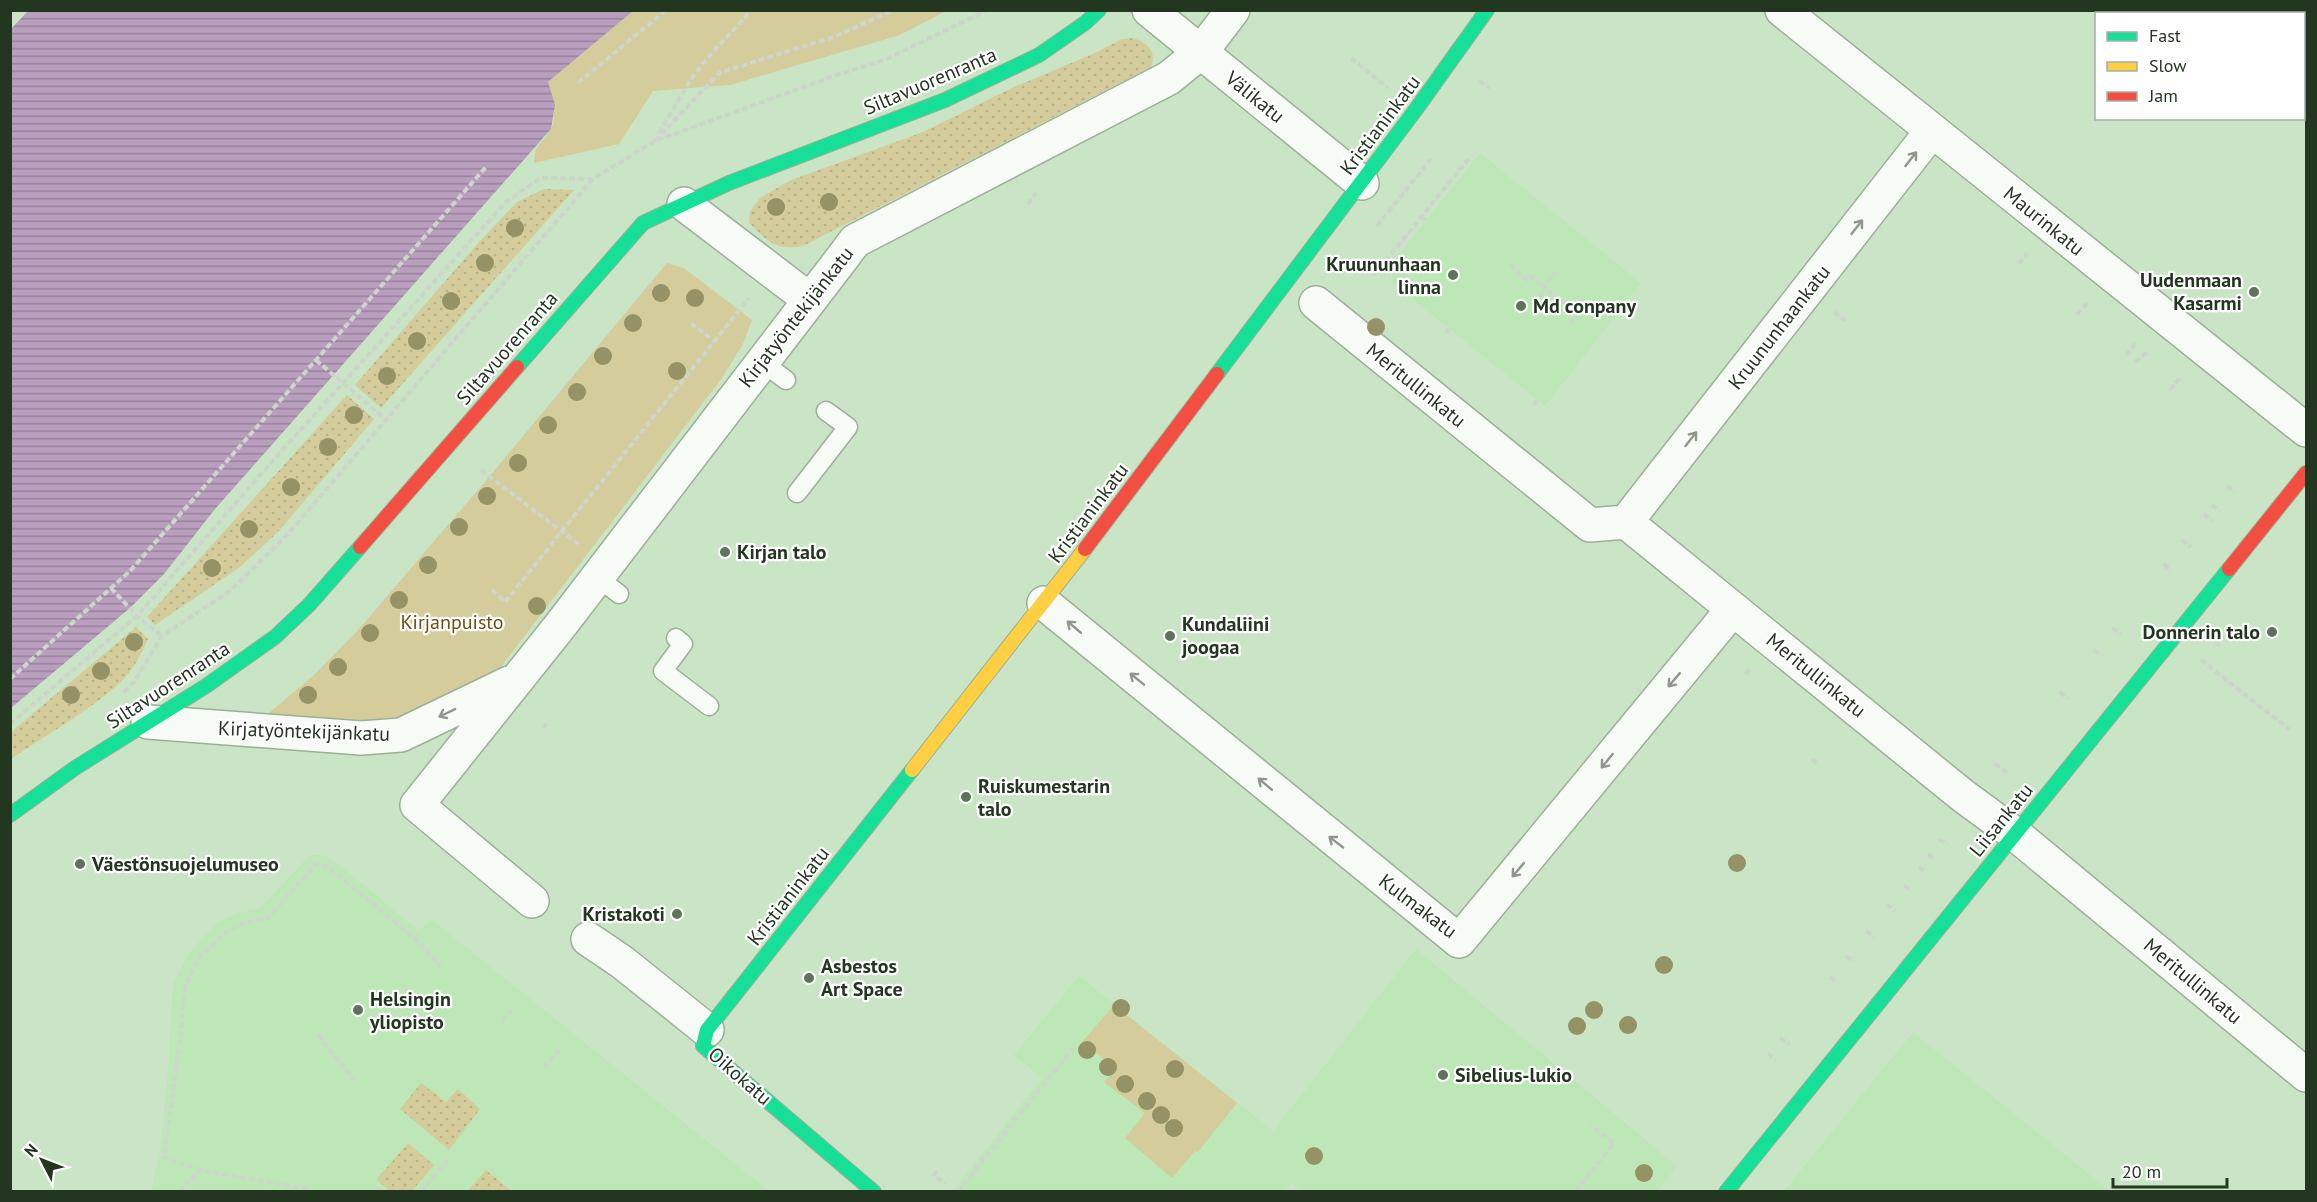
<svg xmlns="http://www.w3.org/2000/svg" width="2317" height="1202" viewBox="0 0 2317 1202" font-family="'PT Sans',sans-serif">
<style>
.built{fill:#bde7b6}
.grass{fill:url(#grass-dots)}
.park{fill:#d4cc9a}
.water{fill:url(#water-rules)}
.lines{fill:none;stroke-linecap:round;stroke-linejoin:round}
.lane-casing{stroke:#9bb097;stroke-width:21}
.street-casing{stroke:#9bb097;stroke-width:36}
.fast-casing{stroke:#9bb097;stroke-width:16}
.slow-casing{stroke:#9bb097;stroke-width:16}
.jam-casing{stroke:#9bb097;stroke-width:16}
.path{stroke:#cdd5cc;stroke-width:4;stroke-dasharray:6 3;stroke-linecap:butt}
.lane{stroke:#f7fbf6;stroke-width:18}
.street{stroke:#f7fbf6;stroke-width:33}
.fast{stroke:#16e098;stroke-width:14}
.slow{stroke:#ffcf43;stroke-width:14}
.jam{stroke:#f24e42;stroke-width:14}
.tree{fill:#959265}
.oneway{stroke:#8d988b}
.poi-dot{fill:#5d735a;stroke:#fff;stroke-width:2}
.labels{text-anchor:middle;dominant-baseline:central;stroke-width:4.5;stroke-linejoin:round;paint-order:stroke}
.street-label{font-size:20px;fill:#233620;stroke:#fff}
.poi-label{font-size:20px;font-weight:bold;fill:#233620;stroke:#fff;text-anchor:start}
.park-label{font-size:20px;fill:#694e17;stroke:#fff}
</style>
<defs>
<pattern id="grass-dots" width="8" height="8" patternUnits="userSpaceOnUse" patternTransform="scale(1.5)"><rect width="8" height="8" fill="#d4cc9a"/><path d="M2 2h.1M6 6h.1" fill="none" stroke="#b6b084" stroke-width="1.8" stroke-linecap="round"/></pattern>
<pattern id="water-rules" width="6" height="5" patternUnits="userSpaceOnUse" patternTransform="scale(1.5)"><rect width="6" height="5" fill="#b99ebe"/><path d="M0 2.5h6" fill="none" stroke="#96829a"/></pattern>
</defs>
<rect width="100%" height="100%" fill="#cae5c5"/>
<path class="built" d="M1480 153 1641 283 1545 406 1393 283 1391 264Z
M310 855H323L340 865 418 930 432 920 769 1191 151 1192 160 1152 168 1069 173 983 190 952 217 923 238 913 260 908Z
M1416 949 1677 1166 1657 1192H1302L1291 1183 1284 1192H952L1042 1078 1014 1055 1079 976 1273 1131Z
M1913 1032 1982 1088 2110 1191H1784Z"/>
<path class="grass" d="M1133 38C1148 43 1157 51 1151 67L803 246C776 251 768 242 749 223L750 211 760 198 791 180 923 132 1014 87 1095 53 1122 39Z
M544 189 574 190 381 408 355 385 480 241 517 202Z
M347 395 374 419 278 532 240 567 155 625 147 617Z
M136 627 148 639C141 654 133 671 121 682 88 712 47 734 11 759V732Z
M421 1083 446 1102 458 1089 480 1109 449 1150 400 1109Z
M408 1143 434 1165 412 1191H390L376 1180Z
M486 1170 511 1191H467Z"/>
<path class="park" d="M633 11H946L900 35 730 85 653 91 619 144 534 163C535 141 542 146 551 129 558 115 552 97 548 82Z
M667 263 684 268 752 320 743 344 722 378 494 676 395 723 261 720 315 674 359 629 494 471Z
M1114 1005 1237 1103 1198 1152 1195 1151 1172 1178 1125 1138 1145 1113 1104 1082 1116 1069 1082 1042Z"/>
<path class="water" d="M29 10 633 11 548 82 555 105 551 129 215 509 164 574 130 608 11 708 10 30Z"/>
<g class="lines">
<g class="lane-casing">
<path id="lane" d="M762 362 786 380
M797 493 848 427 826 411
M597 577 619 594
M676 638 683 644 663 671 709 706"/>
</g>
<g class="street-casing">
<path id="street" d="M1149 10 1362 183
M1782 10 2306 430
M684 204 810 300
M1316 303 1590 525 1626 522 1962 795 2015 834 2306 1075
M1626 522 1931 132
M1044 603 1459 941 1733 609
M148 722 361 738 401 735 509 683
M532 901 417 805 560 626 843 257 855 241 1169 78 1201 52 1233 10
M588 939 622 962 707 1030"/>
</g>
<g class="fast-casing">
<path id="fast" d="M517 367 643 223 729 183 945 100 1039 55 1085 23 1099 10
M1217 374 1417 108 1487 10
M10 815 75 768 206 686 275 637 309 605 360 547
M874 1192 703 1046 707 1030 912 770
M1726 1192 2229 569"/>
</g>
<g class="slow-casing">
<path id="slow" d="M912 770 1085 549"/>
</g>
<g class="jam-casing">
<path id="jam" d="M360 547 517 367
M1085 549 1217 374
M2229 569 2306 473"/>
</g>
<path class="path" d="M1351 58 1388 88
M1479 81 1490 88
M578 83 666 10
M659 133 691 79 711 54 746 16 748 10
M655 141 719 73 834 37 893 10
M1028 204 1036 193
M1421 216 1426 220
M1377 226 1431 159
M2019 264 2027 253
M1510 265 1527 280 1530 276 1543 287
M1557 271 1543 287 1578 314 1571 323
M1374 275 1471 156
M1539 297 1546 289
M1572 310 1582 299 1585 302
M1834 312 1847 322
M2077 314 2088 303
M691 323 714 341
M1446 333 1449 329
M2126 355 2137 342
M316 360 385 419
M2135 362 2149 351
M2170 390 2181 376
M1534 405 1537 400
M481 470 578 544
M2227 486 2235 492
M2212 505 2220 511
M2204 514 2212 521
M2182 540 2191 547
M2164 564 2171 571
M111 588 137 616 162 636
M492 590 505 602 749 298
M2112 628 2121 634
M2216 643 2223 649
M2094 650 2102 656
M2201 660 2290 730
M1745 674 1751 668
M10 679 130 571 486 167
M124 692 134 682 162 636 230 591 287 535 593 179 655 141 834 76 887 59 987 10
M2060 692 2068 699
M10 724 137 616 269 465 507 201 541 178 592 179
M543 728 549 721
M1812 759 1817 764
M1995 764 2007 773
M1939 840 1948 844
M1928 854 1935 860
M1919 867 1925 872
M1904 885 1911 891
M1887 904 1895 911
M1866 931 1874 937
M1846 956 1854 962
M1830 977 1837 983
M502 1021 513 1008
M318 1035 354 1080
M1780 1038 1789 1044
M1768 1053 1776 1060
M544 1068 561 1048
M937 1171 934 1175 945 1184
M308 1189 200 1170 164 1158 181 1032 185 986 200 956 229 930 248 922 268 918 316 864 328 867 413 937 441 967
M179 1192 200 1170
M375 1192 378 1188 382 1192
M421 1192 449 1158
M958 1192 1073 1048
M1575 1192 1614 1143 1591 1125"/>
<use href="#lane" class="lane"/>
<use href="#street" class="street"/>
<use href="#fast" class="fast"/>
<use href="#slow" class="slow"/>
<use href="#jam" class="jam"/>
</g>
<g class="tree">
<circle cx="829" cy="202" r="9"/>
<circle cx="776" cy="207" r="9"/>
<circle cx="515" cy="228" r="9"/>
<circle cx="485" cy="263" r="9"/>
<circle cx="661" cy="293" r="9"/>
<circle cx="695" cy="298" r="9"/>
<circle cx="451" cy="301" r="9"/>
<circle cx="633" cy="323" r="9"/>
<circle cx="1376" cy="327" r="9"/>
<circle cx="417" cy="341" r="9"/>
<circle cx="603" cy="356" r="9"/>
<circle cx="677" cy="371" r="9"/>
<circle cx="387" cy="376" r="9"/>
<circle cx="577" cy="392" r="9"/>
<circle cx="354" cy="415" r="9"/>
<circle cx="548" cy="425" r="9"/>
<circle cx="328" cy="447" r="9"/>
<circle cx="518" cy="463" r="9"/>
<circle cx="291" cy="487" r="9"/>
<circle cx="487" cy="496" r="9"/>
<circle cx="459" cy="527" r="9"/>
<circle cx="249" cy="529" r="9"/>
<circle cx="428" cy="565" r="9"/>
<circle cx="212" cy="568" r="9"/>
<circle cx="399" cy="600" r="9"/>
<circle cx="537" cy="606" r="9"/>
<circle cx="370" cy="633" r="9"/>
<circle cx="134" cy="642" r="9"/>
<circle cx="338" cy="667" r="9"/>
<circle cx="101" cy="671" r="9"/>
<circle cx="71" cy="695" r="9"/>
<circle cx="308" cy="695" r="9"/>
<circle cx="1737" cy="863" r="9"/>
<circle cx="1664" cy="965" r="9"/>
<circle cx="1121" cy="1008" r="9"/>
<circle cx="1594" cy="1010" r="9"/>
<circle cx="1628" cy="1025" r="9"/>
<circle cx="1577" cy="1026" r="9"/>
<circle cx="1087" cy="1050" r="9"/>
<circle cx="1108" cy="1067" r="9"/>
<circle cx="1175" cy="1069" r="9"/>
<circle cx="1125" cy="1084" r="9"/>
<circle cx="1147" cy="1101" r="9"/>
<circle cx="1161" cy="1115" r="9"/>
<circle cx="1174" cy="1128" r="9"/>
<circle cx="1314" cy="1156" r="9"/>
<circle cx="1644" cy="1173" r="9"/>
</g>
<defs><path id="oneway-shaft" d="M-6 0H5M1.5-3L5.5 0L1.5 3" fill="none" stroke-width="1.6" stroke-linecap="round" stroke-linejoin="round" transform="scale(1.5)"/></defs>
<g class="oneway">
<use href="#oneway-shaft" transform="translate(1911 159) rotate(-52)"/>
<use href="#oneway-shaft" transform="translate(1857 227) rotate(-52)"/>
<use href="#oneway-shaft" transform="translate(1691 439) rotate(-52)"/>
<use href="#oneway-shaft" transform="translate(1074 627) rotate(-140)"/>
<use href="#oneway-shaft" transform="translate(1137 679) rotate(-141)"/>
<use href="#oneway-shaft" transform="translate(1674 680) rotate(130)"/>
<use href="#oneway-shaft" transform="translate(447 713) rotate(154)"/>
<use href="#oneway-shaft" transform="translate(1607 761) rotate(129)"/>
<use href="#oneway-shaft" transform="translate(1265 784) rotate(-140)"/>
<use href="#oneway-shaft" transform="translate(1336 842) rotate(-142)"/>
<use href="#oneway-shaft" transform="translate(1518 870) rotate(130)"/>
</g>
<g class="poi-dot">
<circle cx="1453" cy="275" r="6"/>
<circle cx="2254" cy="292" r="6"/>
<circle cx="1521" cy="306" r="6"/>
<circle cx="725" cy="552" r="6"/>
<circle cx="2272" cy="632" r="6"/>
<circle cx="1170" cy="636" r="6"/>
<circle cx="966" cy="797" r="6"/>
<circle cx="80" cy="864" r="6"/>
<circle cx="677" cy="914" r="6"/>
<circle cx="809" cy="978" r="6"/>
<circle cx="358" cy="1010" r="6"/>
<circle cx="1443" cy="1075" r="6"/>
</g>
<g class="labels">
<g class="street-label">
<text transform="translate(930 81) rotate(-23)">Siltavuorenranta</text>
<text transform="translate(1255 97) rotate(39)">Välikatu</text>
<text transform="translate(1380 125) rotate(-53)">Kristianinkatu</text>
<text transform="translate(2044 221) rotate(39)">Maurinkatu</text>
<text transform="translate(796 317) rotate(-52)">Kirjatyöntekijänkatu</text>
<text transform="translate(1779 327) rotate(-52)">Kruununhaankatu</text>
<text transform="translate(507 348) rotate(-49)">Siltavuorenranta</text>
<text transform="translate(1416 385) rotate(39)">Meritullinkatu</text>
<text transform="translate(1088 513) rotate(-53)">Kristianinkatu</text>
<text transform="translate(1816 675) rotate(39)">Meritullinkatu</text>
<text transform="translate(168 685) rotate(-33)">Siltavuorenranta</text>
<text transform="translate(304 731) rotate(2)">Kirjatyöntekijänkatu</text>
<text transform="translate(2001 820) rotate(-51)">Liisankatu</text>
<text transform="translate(788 896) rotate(-52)">Kristianinkatu</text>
<text transform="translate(1418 906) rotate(37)">Kulmakatu</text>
<text transform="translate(2193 981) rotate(40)">Meritullinkatu</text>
<text transform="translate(740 1076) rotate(41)">Oikokatu</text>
</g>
<g class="poi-label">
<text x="1441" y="264" text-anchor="end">Kruununhaan<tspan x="1441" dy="23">linna</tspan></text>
<text x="2242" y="280" text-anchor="end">Uudenmaan<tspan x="2242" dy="23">Kasarmi</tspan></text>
<text x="1533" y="306">Md conpany</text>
<text x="737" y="552">Kirjan talo</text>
<text x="1182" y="624">Kundaliini<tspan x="1182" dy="23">joogaa</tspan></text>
<text x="2260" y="632" text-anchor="end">Donnerin talo</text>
<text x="978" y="786">Ruiskumestarin<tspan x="978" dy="23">talo</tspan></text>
<text x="92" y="864">Väestönsuojelumuseo</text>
<text x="665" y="914" text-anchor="end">Kristakoti</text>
<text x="821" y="966">Asbestos<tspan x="821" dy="23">Art Space</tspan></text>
<text x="370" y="999">Helsingin<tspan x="370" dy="23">yliopisto</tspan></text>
<text x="1455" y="1075">Sibelius-lukio</text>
</g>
<g class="park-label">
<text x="452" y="622">Kirjanpuisto</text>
</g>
</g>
<rect width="2317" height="1202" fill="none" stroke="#233620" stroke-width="24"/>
<rect x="2095" y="12" width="210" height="108" fill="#ffffff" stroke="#a7afa6" stroke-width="1.5"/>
<rect x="2107" y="32" width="30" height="9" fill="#16e098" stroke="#a7afa6" stroke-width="1.5"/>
<text x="2149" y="42" font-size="18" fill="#233620">Fast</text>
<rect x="2107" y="62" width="30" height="9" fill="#ffcf43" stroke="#a7afa6" stroke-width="1.5"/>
<text x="2149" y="72" font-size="18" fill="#233620">Slow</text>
<rect x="2107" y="92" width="30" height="9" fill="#f24e42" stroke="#a7afa6" stroke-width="1.5"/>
<text x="2149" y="102" font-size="18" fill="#233620">Jam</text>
<g transform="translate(42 1160) rotate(312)" stroke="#ffffff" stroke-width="4.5" paint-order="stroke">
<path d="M0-4.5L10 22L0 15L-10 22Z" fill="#233620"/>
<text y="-9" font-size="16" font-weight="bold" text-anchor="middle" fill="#233620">N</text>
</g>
<path d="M2113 1178v9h114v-9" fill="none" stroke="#233620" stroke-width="3"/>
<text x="2122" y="1178" font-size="18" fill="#233620" stroke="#ffffff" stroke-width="4.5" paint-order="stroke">20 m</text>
</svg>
